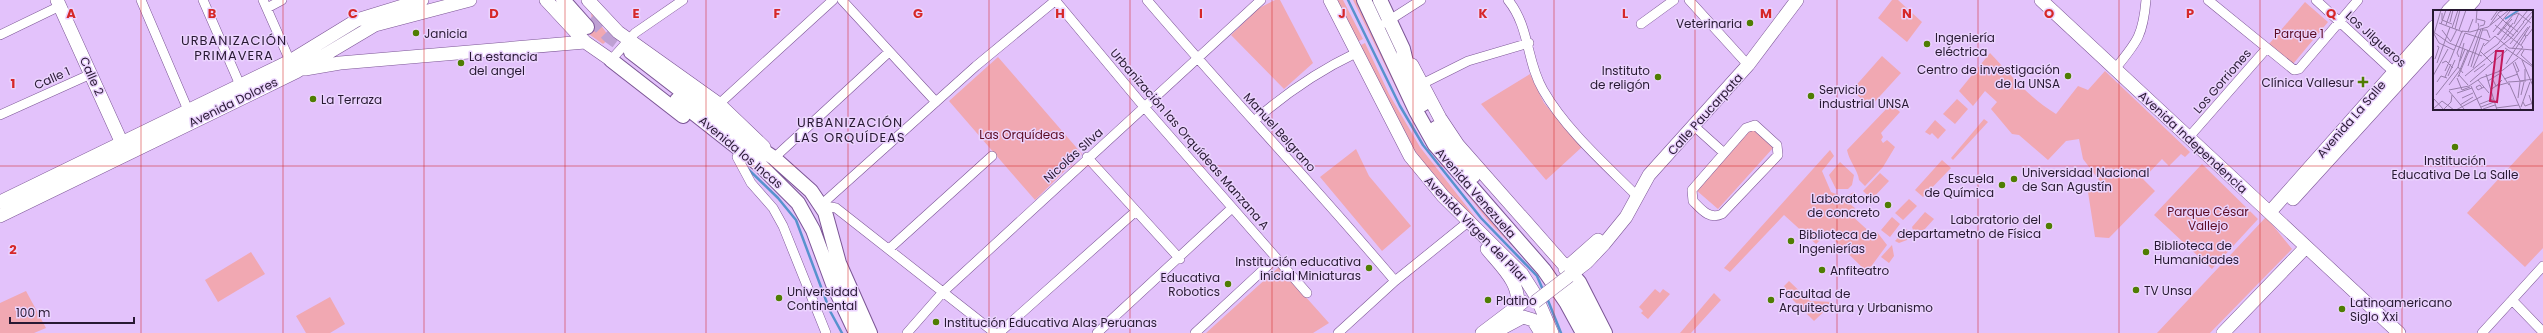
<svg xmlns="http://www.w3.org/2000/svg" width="2543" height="333" viewBox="0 0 2543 333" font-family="Poppins,sans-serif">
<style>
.green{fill:#f1a8b2}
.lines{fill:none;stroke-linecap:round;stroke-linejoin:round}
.stream{stroke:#5892ce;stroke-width:2.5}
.primary-tunnel{stroke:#bea0d3;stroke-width:14;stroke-dasharray:14 7;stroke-linecap:butt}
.street-casing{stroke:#7b5595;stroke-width:10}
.secondary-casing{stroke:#7b5595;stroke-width:14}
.primary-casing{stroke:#7b5595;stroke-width:16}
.street{stroke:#fff;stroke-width:9}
.secondary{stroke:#fff;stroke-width:13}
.primary{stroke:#fff;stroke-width:14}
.secondary-bridge-casing{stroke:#7b5595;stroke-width:14;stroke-linecap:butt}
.secondary-bridge{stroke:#fff;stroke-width:13}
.grid{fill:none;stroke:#d62828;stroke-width:1;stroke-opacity:0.55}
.poi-dot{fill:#4f7d02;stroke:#ebd3fe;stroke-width:1.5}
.labels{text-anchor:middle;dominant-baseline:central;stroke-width:3;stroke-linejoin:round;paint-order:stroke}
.poi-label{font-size:12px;fill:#281933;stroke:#ebd3fe;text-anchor:start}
.park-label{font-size:12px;fill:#5b0b23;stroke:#ebd3fe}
.street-label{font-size:12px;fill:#281933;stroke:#ebd3fe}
.neighbourhood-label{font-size:13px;letter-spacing:1px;fill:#281933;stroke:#ebd3fe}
.inset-river{fill:none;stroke:#5892ce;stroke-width:2}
.inset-road{fill:none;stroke:#987eab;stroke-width:1}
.view{fill:#c2185b;fill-opacity:0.15;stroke:#c2185b;stroke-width:2}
.inset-edge{fill:none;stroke:#281933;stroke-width:2}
.grid-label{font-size:13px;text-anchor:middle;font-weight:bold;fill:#d62828;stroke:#ebd3fe;stroke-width:3;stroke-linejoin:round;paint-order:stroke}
</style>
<rect width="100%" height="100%" fill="#e3c2fb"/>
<path class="green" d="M1275 0H1280L1313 63 1284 89 1231 35 1259 8Z
M1335 0H1343L1363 39 1357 42Z
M1353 0H1357L1414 117 1434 153 1407 110Z
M1892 0H1898L1922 22 1907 42 1878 18Z
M2305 2 2328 22 2293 64 2269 44Z
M591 11 610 38 603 44 580 28 592 24Z
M1365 43 1389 94 1420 147 1486 231 1420 162 1359 46Z
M1990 53C2011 75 2029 98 2056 114L2078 86 2088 90 2105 71 2190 152 2185 157 2181 154 2169 166 2162 159 2143 179 2155 191 2109 238 2095 237 2088 192 2102 184 2083 159 2079 139 2066 141 2048 160 2019 135 2012 134 1991 109 1997 102 1985 91 1973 106 1959 91Z
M1882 56 1901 73 1870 107 1852 90Z
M998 57 1082 154 1035 200 949 101Z
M1530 74 1544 103 1582 147 1546 180 1481 104Z
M1957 99 1968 109 1955 124 1943 114Z
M1891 104 1900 112 1881 133 1883 137 1881 140 1883 143 1887 140 1895 147 1883 167 1865 186 1859 180C1858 170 1849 161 1847 150Z
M1984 119 1988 122 1953 160 1951 158Z
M1935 120 1946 130 1938 139 1932 133 1930 135 1925 132Z
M1752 127 1773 148 1718 209 1696 190Z
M2543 131V248L2525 267 2467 213Z
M1356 149 1369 176 1411 226 1382 251 1320 177Z
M1830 150 1834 156 1822 171 1831 192 1844 197 1854 192 1857 197 1851 205 1855 208 1850 214 1873 235 1877 232 1887 245 1867 272 1827 233 1816 244 1784 215 1730 272 1724 268Z
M1942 160 1951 168 1923 197 1915 190Z
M1840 162 1854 175 1852 185 1848 189H1836L1829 175Z
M2202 164 2258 219 2212 269 2154 215Z
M1880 173 1889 181 1872 199 1863 191Z
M1451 174 1535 269 1490 223Z
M1909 199 1917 206 1903 220 1895 213Z
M1925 212 1934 219 1924 230H1913L1912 227Z
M1892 217 1900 224 1890 237 1881 230Z
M2266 217 2292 249 2210 333H2157Z
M1906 229 1910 234 1907 240 1899 243 1895 241Z
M1892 245 1894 256 1889 263 1881 257Z
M251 252 265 274 218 302 205 280Z
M1279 267 1329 323 1313 333H1206Z
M1789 281 1810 301 1834 302 1814 321 1784 291 1786 289 1784 286Z
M1655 289 1660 293 1663 289 1670 294 1648 319 1641 313 1643 311 1639 307Z
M26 291 46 328 34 333H0V303Z
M1714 293 1721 300 1691 333H1680Z
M330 297 345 324 330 333H306L296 316Z"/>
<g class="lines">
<path class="stream" d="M1348 0 1400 106 1423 145 1481 218 1537 276 1543 290
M747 168 778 198 796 220 830 311 842 333
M1547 298 1561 333"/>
<path class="primary-tunnel" d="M591 18 609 36 631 52"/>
<g class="street-casing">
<path id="street" d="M141 0 188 110
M203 0 240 85
M263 0 290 61
M842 0 936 102
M1055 0 1145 108 1307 293
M1147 0C1228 95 1314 185 1395 281
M1508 0C1530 27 1526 61 1543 90 1566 130 1605 164 1638 197
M1689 0 1748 65
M2208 0 2294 70 2299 69 2358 0
M2316 0 2397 75
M267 8 282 0
M1385 23 1421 0
M1641 24 1674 0
M0 35 60 6
M611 60 635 33 683 0
M2115 69C2137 42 2143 36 2146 0
M1422 84 1468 61 1529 43
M719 104 833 0
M0 115 91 74
M1254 121C1286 93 1318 71 1356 53
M1755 125 1777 145 1778 155 1722 214C1709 220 1701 209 1693 201L1692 190 1746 128Z
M1694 126 1724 153
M2189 137 2267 48
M737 157 751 183 773 208 783 226 826 333
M1087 157 1180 259
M774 158 889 52
M821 205 976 66 1056 0
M821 205 836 208 995 333
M889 249 992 156
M2512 300 2543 332
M907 333 943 292 1261 0
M999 333 1136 211
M1097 333 1232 208
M1195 333 1276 258
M1338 333 1395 281 1468 222
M2482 333 2543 266"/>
</g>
<g class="secondary-casing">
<path id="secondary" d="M57 0 125 150
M546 0 585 42 611 60
M588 0 618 32 719 104 764 147
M1330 0 1410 156 1443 196 1522 274 1536 296 1552 333
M2041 0 2399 333
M2448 11 2459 0
M2464 11 2474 0
M1412 65 1440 118 1458 145 1572 274
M305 69 340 63 585 42
M2293 199 2434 44
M0 202 290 61 357 20 422 0
M2270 212 2434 27
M0 216 296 72 375 25 470 0
M1487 249C1499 264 1524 286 1516 308
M1565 269 1598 240
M1569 276 1587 262 1604 244 1626 217 1649 175 1748 65 1797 0
M1482 333 1523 302
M1493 333 1523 317 1533 320 1541 333
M2223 333 2306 247"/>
</g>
<g class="primary-casing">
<path id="primary" d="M563 0 587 27
M1364 0 1416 111 1435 145 1544 270 1566 302 1583 333
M1380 0 1403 49 1408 70 1423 104
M631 52 728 127 774 158 811 191 825 212 839 263 870 333
M611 60 683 116
M677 100 761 166 798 203 813 230 833 284 856 333
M1436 128 1473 176
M1572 274 1579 282 1605 333
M1567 286 1595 333"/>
</g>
<use href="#street" class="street"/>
<use href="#secondary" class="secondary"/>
<use href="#primary" class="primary"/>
<g class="secondary-bridge-casing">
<path id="secondary-bridge" d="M1535 302 1569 276"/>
</g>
<use href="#secondary-bridge" class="secondary-bridge"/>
</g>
<path class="grid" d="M141 0V333M283 0V333M424 0V333M565 0V333M706 0V333M848 0V333M989 0V333M1130 0V333M1272 0V333M1413 0V333M1554 0V333M1695 0V333M1837 0V333M1978 0V333M2119 0V333M2260 0V333M2402 0V333M0 166H2543"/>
<g class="poi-dot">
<circle cx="1750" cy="23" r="4"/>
<circle cx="416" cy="33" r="4"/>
<circle cx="1927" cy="44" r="4"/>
<circle cx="461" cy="63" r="4"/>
<circle cx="2068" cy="76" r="4"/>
<circle cx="1658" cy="77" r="4"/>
<path d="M2361 76h4v4h4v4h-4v4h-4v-4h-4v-4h4z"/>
<circle cx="1811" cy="96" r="4"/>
<circle cx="313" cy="99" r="4"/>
<circle cx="2455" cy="147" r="4"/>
<circle cx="2014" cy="179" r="4"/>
<circle cx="2002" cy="185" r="4"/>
<circle cx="1888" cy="205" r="4"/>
<circle cx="2049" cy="226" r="4"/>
<circle cx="1791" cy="241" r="4"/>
<circle cx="2146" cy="252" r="4"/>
<circle cx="1369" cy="268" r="4"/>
<circle cx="1822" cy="270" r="4"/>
<circle cx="1228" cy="284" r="4"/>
<circle cx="2136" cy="290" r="4"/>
<circle cx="779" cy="298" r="4"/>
<circle cx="1488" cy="300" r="4"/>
<circle cx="1771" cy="300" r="4"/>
<circle cx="2342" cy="309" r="4"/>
<circle cx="936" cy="322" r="4"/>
</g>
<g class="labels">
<g class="poi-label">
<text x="1742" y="23" text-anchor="end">Veterinaria</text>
<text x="424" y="33">Janicia</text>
<text x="1935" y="37">Ingeniería<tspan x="1935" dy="14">eléctrica</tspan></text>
<text x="469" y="56">La estancia<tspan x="469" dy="14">del angel</tspan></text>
<text x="2060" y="69" text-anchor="end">Centro de investigación<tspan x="2060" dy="14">de la UNSA</tspan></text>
<text x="1650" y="70" text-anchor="end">Instituto<tspan x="1650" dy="14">de religón</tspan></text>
<text x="2354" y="82" text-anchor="end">Clínica Vallesur</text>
<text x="1819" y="89">Servicio<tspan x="1819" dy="14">industrial UNSA</tspan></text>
<text x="321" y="99">La Terraza</text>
<text x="2455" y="160" text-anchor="middle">Institución<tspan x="2455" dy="14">Educativa De La Salle</tspan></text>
<text x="2022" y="172">Universidad Nacional<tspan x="2022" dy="14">de San Agustín</tspan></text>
<text x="1994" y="178" text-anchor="end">Escuela<tspan x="1994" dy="14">de Química</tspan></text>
<text x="1880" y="198" text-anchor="end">Laboratorio<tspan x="1880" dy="14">de concreto</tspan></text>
<text x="2041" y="219" text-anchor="end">Laboratorio del<tspan x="2041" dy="14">departametno de Física</tspan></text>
<text x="1799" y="234">Biblioteca de<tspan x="1799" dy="14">Ingenierías</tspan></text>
<text x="2154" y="245">Biblioteca de<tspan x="2154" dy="14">Humanidades</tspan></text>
<text x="1361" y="261" text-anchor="end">Institución educativa<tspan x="1361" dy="14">inicial Miniaturas</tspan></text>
<text x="1830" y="270">Anfiteatro</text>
<text x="1220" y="277" text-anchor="end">Educativa<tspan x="1220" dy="14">Robotics</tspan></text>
<text x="2144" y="290">TV Unsa</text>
<text x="787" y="291">Universidad<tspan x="787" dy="14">Continental</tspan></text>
<text x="1779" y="293">Facultad de<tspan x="1779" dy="14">Arquitectura y Urbanismo</tspan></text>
<text x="1496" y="300">Platino</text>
<text x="2350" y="302">Latinoamericano<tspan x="2350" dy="14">Siglo Xxi</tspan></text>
<text x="944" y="322">Institución Educativa Alas Peruanas</text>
</g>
<g class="park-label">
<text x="2299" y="33">Parque 1</text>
<text x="1022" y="134">Las Orquídeas</text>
<text x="2208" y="211">Parque César<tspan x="2208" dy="14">Vallejo</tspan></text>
</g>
<g class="street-label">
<text transform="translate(2376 39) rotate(42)">Los Jilgueros</text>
<text transform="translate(92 76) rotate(66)">Calle 2</text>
<text transform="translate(52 78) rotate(-24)">Calle 1</text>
<text transform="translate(2222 81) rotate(-49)">Los Gorriones</text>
<text transform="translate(233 102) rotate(-26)">Avenida Dolores</text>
<text transform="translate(1705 114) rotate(-48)">Calle Paucarpata</text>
<text transform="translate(2351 119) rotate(-49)">Avenida La Salle</text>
<text transform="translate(1280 132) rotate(48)">Manuel Belgrano</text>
<text transform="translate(1190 139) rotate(49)">Urbanización las Orquídeas Manzana A</text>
<text transform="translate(2193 142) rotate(43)">Avenida Independencia</text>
<text transform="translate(741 152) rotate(40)">Avenida los Incas</text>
<text transform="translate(1073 155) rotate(-42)">Nicolás SIlva</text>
<text transform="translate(1476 193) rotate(49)">Avenida Venezuela</text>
<text transform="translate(1476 229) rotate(46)">Avenida Virgen del Pilar</text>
</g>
<g class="neighbourhood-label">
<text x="234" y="40">URBANIZACIÓN<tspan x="234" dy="15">PRIMAVERA</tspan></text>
<text x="850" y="122">URBANIZACIÓN<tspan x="850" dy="15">LAS ORQUÍDEAS</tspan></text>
</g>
</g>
<g transform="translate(2433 10)">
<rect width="100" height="100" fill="#e3c2fb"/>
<path class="inset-river" d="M72 9 86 0"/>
<path class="inset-road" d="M8 0 1 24 6 33 21 40M9 3V10L19 14M65 5 77 17M44 9 52 11 51 15 47 16M58 10 65 0M17 12 20 0M73 12 85 22M90 12 100 1M6 13 30 22M43 13 44 0M8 14 13 0M81 14 86 3M13 15 18 0M57 15 66 2 72 0M62 15 90 37 83 46M70 17 81 26M19 18 25 0M22 19 27 0M9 20 18 32M26 20 33 0M49 20H54L57 28M35 22 40 9M60 22 77 1M2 23 16 33 49 46M91 24 94 26 100 18M64 25 80 5 85 3 98 13M65 25 79 9M71 30 95 0M18 31 24 19M77 34 100 5M88 35 93 27 91 25M51 36 62 26 76 38 100 40M72 38 100 57M79 39 95 17M91 40 88 45 100 56M47 41 59 53M50 45 65 34 80 13M26 47 24 43 32 23 56 31M18 48 29 21 37 22 55 17 76 0M2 49 6 37 4 36M89 50 100 76M27 51 32 39M82 52 86 61 84 62M4 53 17 17M9 53 13 51 20 58M80 53 87 71 100 69M73 54 97 16M35 56 48 19M25 57 31 33M38 57 50 18M40 58 51 33M92 59V72M66 60 76 75M12 61 18 48M41 62 52 54M53 64 64 100M26 65 35 75M0 66 15 39M15 66 22 50M32 66 78 28 91 12M12 67 18 54M25 67 46 17 45 13M24 68 29 80 37 77M71 69 85 64M45 70 56 83M60 70 63 76 69 70M55 71 66 64M4 72 8 66 14 68M37 72 74 40M75 72 91 71M76 73 88 100M16 75 27 60 35 40M38 76 49 100M49 78 47 75 43 77 45 80 51 77M16 80 36 76 48 68 70 60 85 48M57 80 63 76 74 73M16 81 31 99M24 83 39 78M3 85 25 57 30 63M88 85 91 72M96 85 100 97M29 88 40 83M85 88 87 72M1 89 11 100M90 92 92 96 100 93M47 94 60 89M27 95 40 87M48 97 61 92M88 97 97 72M63 98 86 95M0 99 9 91 21 100M11 99 18 92 19 85M50 99 62 95M23 100 49 86"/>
<path class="view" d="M63 41H70L64 92 57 91Z"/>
<rect width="100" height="100" class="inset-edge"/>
</g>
<g class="grid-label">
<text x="71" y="18">A</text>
<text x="212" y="18">B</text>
<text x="353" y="18">C</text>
<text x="494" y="18">D</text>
<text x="636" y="18">E</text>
<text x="777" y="18">F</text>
<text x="918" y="18">G</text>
<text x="1060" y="18">H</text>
<text x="1201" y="18">I</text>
<text x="1342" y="18">J</text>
<text x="1483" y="18">K</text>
<text x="1625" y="18">L</text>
<text x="1766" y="18">M</text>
<text x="1907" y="18">N</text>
<text x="2049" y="18">O</text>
<text x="2190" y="18">P</text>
<text x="2331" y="18">Q</text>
<text x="13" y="88">1</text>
<text x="13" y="254">2</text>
</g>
<path d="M10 317v6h124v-6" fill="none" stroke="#281933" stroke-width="2"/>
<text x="16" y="317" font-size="12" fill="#281933" stroke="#ebd3fe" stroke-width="3" paint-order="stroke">100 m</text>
</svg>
